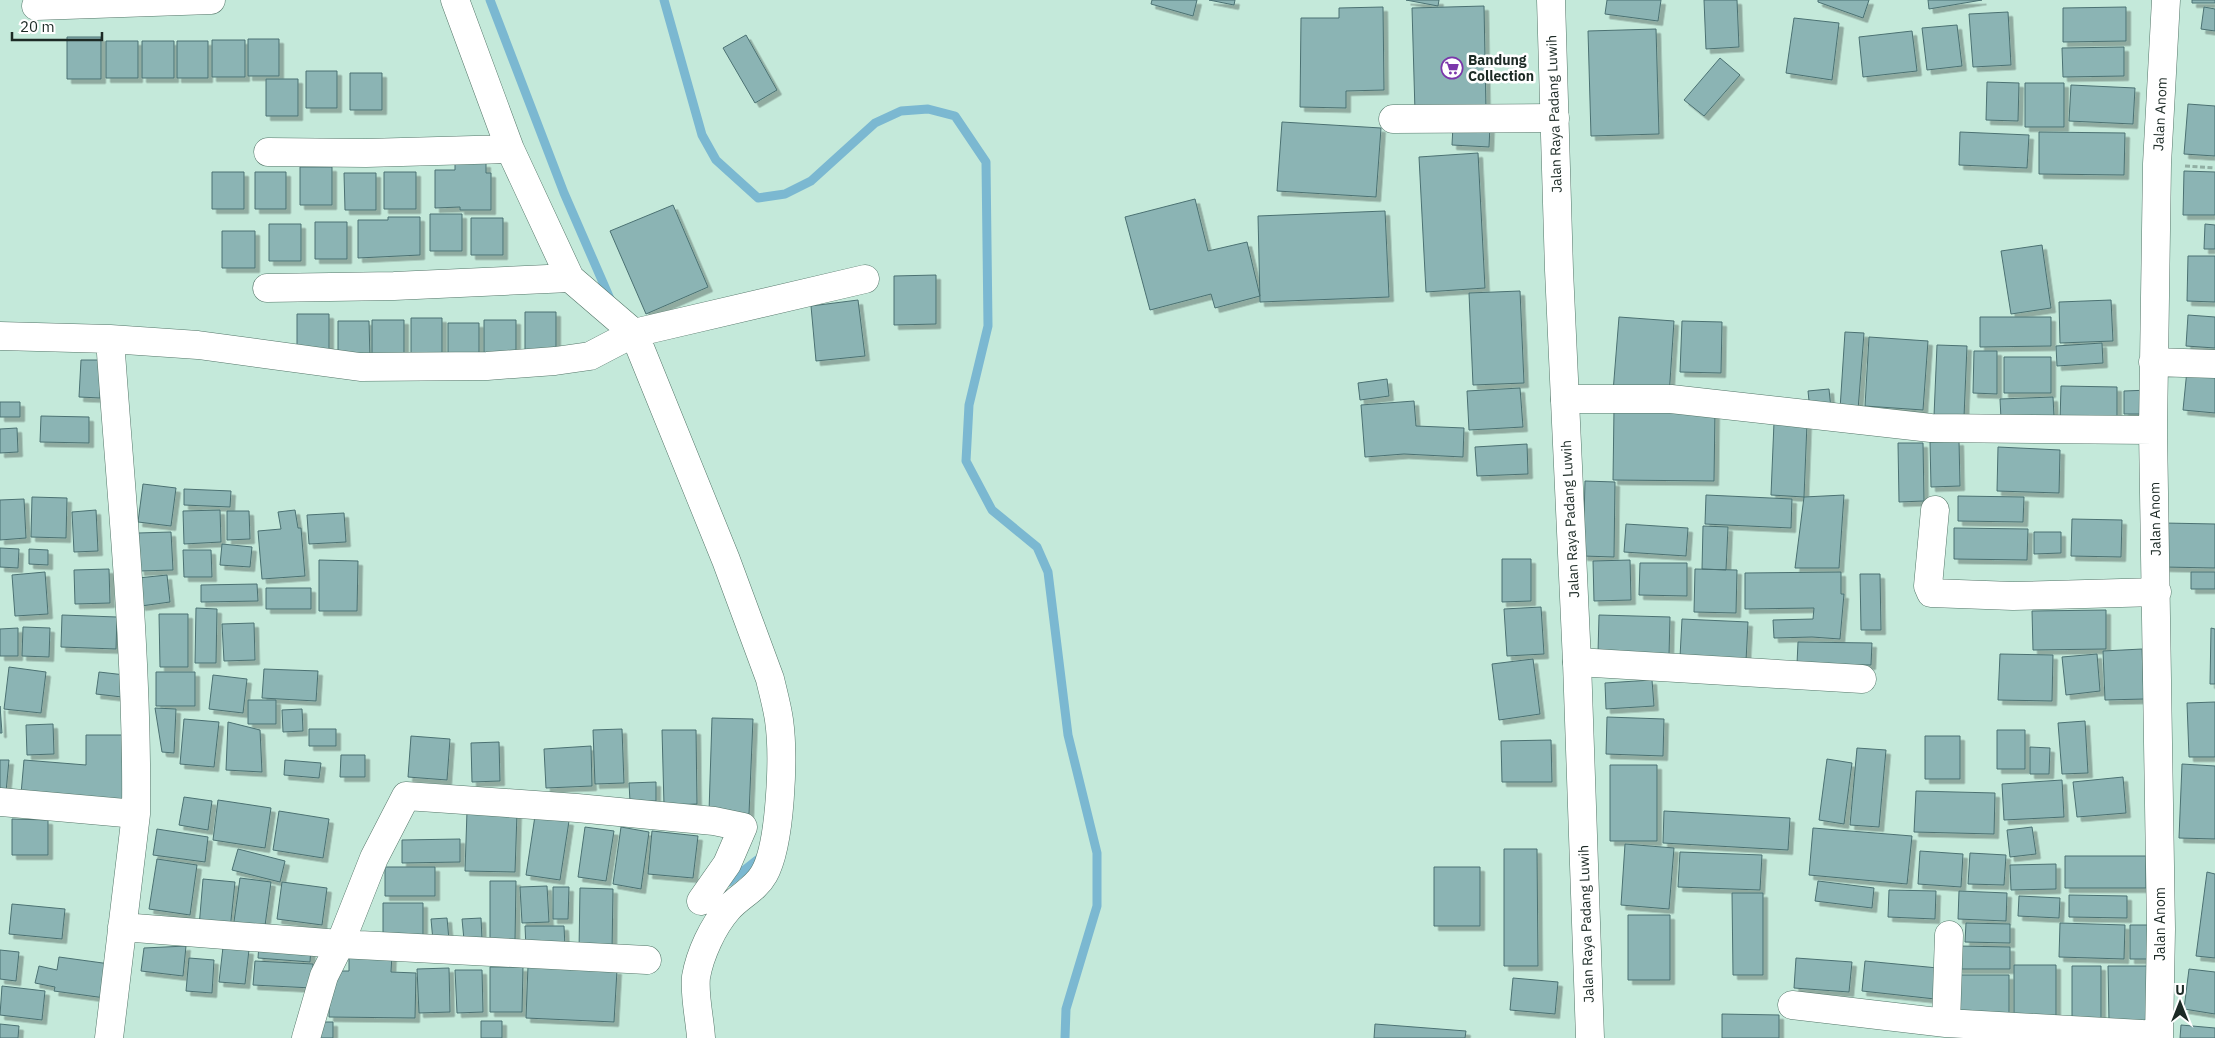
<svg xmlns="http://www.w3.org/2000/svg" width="2215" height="1038" viewBox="0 0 2215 1038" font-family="'IBM Plex Sans',sans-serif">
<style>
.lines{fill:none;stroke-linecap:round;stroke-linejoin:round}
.stream{stroke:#7bb8d1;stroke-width:9}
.building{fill:#8bb4b4;stroke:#4b7172;filter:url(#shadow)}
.minor-casing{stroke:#547669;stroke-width:29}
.major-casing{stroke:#547669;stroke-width:29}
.path{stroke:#91afa3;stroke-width:3;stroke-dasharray:5 2.5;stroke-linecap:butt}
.minor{stroke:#fff;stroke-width:28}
.major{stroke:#fff;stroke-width:28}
.labels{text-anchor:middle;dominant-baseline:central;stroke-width:5;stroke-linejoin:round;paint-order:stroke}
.poi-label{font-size:14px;font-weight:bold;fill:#1c2a25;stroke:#fff;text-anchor:start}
.street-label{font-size:14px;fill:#1c2a25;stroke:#fff}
</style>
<defs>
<filter id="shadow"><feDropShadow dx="4.5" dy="4.5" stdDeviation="0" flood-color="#0004"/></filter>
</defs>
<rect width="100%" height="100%" fill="#c4e9da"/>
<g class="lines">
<path class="stream" d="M490 0 564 193 611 301
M664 0 702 135 716 160 758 198 785 194 811 181 875 123 901 111 928 109 955 116 986 162 988 326 969 405 966 461 992 510 1037 547 1048 572 1068 735 1097 853V906L1066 1009 1065 1038
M729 882 761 857 762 853"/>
</g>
<path class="building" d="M1152 0H1197L1193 16 1151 4Z
M1209 0H1235L1234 5Z
M1406 0H1439L1438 6Z
M1607 0H1661L1658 21 1605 14Z
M1704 0H1737L1739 47 1706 49Z
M1818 0H1869L1863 18 1818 2Z
M1928 0H1982L1929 9Z
M2192 0H2215V3H2192Z
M1484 6 1486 110 1415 112 1412 8Z
M1383 7 1384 90 1346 91V108L1300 107 1301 18H1339V8Z
M2126 7V41L2063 42V8Z
M2204 7 2215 9V31L2201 29Z
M2008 12 2011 65 1973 67 1969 14Z
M1794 18 1839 23 1832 80 1786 73Z
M1957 25 1962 66 1927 70 1922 28Z
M1656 29 1659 134 1591 136 1588 31Z
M1912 31 1917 71 1863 77 1859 37Z
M746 35 777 90 755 103 723 48Z
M67 37H101V79H67Z
M248 39H279V76H248Z
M212 40H245V77H212Z
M106 41H138V78H106Z
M142 41H174V78H142Z
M177 41H208V78H177Z
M2124 47V76L2063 77 2062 48Z
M1720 58 1740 75 1704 116 1684 100Z
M306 71H337V108H306Z
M350 73H382V110H350Z
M266 79H298V116H266Z
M1987 82 2019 83 2018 121 1986 120Z
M2025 83H2064V127H2025Z
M2071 85 2135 88 2133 124 2069 121Z
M2188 104 2215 106V156L2184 154Z
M1282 122 1381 128 1376 197 1277 191Z
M1453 125 1490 126 1489 147 1452 145Z
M1960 132 2029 135 2027 168 1959 165Z
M2039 132 2125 133 2124 175 2039 174Z
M1478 153 1485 288 1426 292 1419 157Z
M455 163H486V173H491V210H460V207L435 208V170H455Z
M300 167H332V205H300Z
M2184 171 2215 172V215H2183Z
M212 172H244V209H212Z
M255 172H286V209H255Z
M384 172H416V209H384Z
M344 173H376V210H345Z
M1195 199 1208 251 1247 242 1260 296 1215 308 1211 294 1150 310 1125 217Z
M673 205 708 287 646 314 610 231Z
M1385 211 1389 297 1260 302 1258 216Z
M430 214H462V251H430Z
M388 217H420V255L358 258V220H388Z
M471 218H503V255H471Z
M315 222H347V259H315Z
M269 224H301V261H269Z
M2205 224 2215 225V249H2204Z
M222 231H255V268H222Z
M2042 245 2051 308 2011 314 2001 251Z
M2188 256H2215V302L2187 301Z
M936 275V324L894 325V276Z
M1520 291 1524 383 1473 385 1469 293Z
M858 300 865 356 816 361 811 306Z
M2111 300 2113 341 2060 343 2059 302Z
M525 312H556V349L525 350Z
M297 314H329V351H297Z
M2188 315 2215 317V348L2186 346Z
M1619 317 1674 321 1669 396 1613 392Z
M1980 317H2051V346L1980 347Z
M411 318H442V355H411Z
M372 320H404V357H372Z
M484 320H516V357H484Z
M338 321H369L370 358H338Z
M1682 321 1722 322 1721 373 1680 372Z
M448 323H479V360H448Z
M1845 332 1864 333 1858 410 1840 409Z
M1869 337 1928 341 1923 410 1865 406Z
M2102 343 2103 363 2057 366 2056 346Z
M1937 345 1967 346 1964 417 1934 416Z
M1974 351H1997V394L1973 393Z
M2004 357H2051V393H2004Z
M81 360H101L100 398 79 397Z
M2187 370 2215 372V413L2183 410Z
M1387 379 1389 396 1360 400 1358 383Z
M2061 386 2117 387V423L2060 422Z
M1520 388 1523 427 1469 430 1467 391Z
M1829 389 1831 409 1810 411 1808 391Z
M2150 390V414H2124V391Z
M2053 397 2054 416 2001 419 2000 399Z
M1414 401 1416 426 1464 428 1463 457 1404 454 1365 457 1361 405Z
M0 402H20V417H0Z
M1614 409 1715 410 1714 481 1613 480Z
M41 416 89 417V443L40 442Z
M1774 422 1807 423 1804 497 1771 495Z
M17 428 18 452 0 453V429Z
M1959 441 1960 486 1931 487 1930 442Z
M1898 443H1923L1924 501 1899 502Z
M1527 444 1528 474 1477 476 1475 447Z
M1998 447 2060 450 2059 493 1997 491Z
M1585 481 1615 482 1614 557 1583 556Z
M143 484 176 488 171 526 138 522Z
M184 489 231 491 230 507 184 505Z
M1706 495 1792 499 1791 528 1705 524Z
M1844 495 1839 568H1795L1804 497Z
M1958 496 2024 497 2023 522 1958 521Z
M32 497 67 498 66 538 31 537Z
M24 499 26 538 0 540V500Z
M96 510 98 551 74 552 72 512Z
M220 510 221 542 184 544 183 511Z
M295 510 298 528H301L305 576 262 579 258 531 281 529 278 512Z
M227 511H249L250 539 227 540Z
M344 513 346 542 309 544 307 515Z
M2072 519 2122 520 2121 557 2071 556Z
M2164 523 2215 524V568L2164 567Z
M1626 524 1688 528 1686 556 1624 552Z
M1703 526 1728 527 1726 570 1702 569Z
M1954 528 2028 529 2027 560 1954 559Z
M171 532 173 570 140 571 138 533Z
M2034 532H2061V553L2034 554Z
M222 544 252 547 250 567 220 565Z
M0 548 19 549 18 568 0 567Z
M29 549 48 550V565L29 564Z
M183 550H211L212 577H184Z
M1502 559H1531V601L1502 602Z
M319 560 358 561 357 611H319Z
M1630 560 1631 600 1594 601 1593 561Z
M1640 563H1687V596L1639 595Z
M109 569 110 603 75 604 74 570Z
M1695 569 1737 570 1736 613 1694 612Z
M45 572 48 614 15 616 12 575Z
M1841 572V594H1844L1840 639 1812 637 1774 638 1773 620 1813 619 1814 608 1745 609V573Z
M2191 572H2215V589H2191Z
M1860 574H1880L1881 630H1861Z
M167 575 170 602 141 606 138 578Z
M257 584 258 601 201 602V585Z
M266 588H311V609H266Z
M1541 607 1544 654 1507 656 1504 609Z
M196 608 217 609 216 663H195Z
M2106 610V649L2033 650 2032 611Z
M159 614H188V667H160Z
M62 615 117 617 116 649 61 647Z
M1599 615 1670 617 1669 655 1598 653Z
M1682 619 1748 622 1746 661 1680 657Z
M254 623 255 660 224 661 222 624Z
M23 627 50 628 49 657 22 656Z
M18 628V656H0V629Z
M2211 628 2215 629V684H2210Z
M1798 642 1872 643 1871 665 1797 664Z
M2142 649 2144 699 2105 700 2103 651Z
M2000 654 2053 655 2052 701 1998 700Z
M2097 654 2100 691 2066 695 2062 657Z
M1533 659 1540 714 1499 720 1492 664Z
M9 667 46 672 41 713 4 709Z
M264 669 318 671 316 701 262 698Z
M99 672 125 675 122 697 96 694Z
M156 672H195V706H156Z
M213 675 247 679 243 713 209 709Z
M1652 680 1654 706 1606 709 1605 683Z
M248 700H276V724H248Z
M2215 702V757H2189L2187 703Z
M0 706 2 733H0Z
M155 708 176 709 174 753 162 752Z
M302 709 303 731 283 732 282 710Z
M1607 717 1664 719 1663 756 1606 754Z
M712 718 753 719 749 814 709 812Z
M184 719 219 722 214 767 180 764Z
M2085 721 2088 773 2062 774 2058 723Z
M228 722 260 730 262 772 226 770Z
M53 724 54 754 27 755 26 725Z
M309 729H336V746H309Z
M622 729 624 783 595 784 593 730Z
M662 730H696L697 804 664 805Z
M1997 730H2025V769H1997Z
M86 735H122L123 799 21 794 24 760 86 765Z
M411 736 450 739 447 780 408 777Z
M1925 736H1960V779H1925Z
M1551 740 1552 782H1502L1501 741Z
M499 742 500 781 472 782 471 743Z
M591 746 592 786 546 788 544 749Z
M2030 747 2050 748 2049 774H2030Z
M1857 748 1886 750 1879 827 1850 825Z
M341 755H365V777H340Z
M1827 759 1852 763 1844 824 1819 820Z
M0 760H9L6 792H0Z
M285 760 321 763 319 778 284 775Z
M2182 764 2215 766V839L2179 838Z
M1610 765H1657V841H1610Z
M2123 777 2126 813 2077 817 2073 782Z
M2062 780 2064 817 2004 820 2002 784Z
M656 782V801L630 802 629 783Z
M1916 791 1995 793 1994 834 1914 832Z
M184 797 212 801 208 830 179 825Z
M218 800 271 808 265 848 213 840Z
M279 811 329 819 323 858 273 850Z
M467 811 517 813 515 872 465 871Z
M1664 811 1790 818 1788 850 1663 843Z
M535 816 569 821 560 880 526 875Z
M12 819 48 820V855H12Z
M585 827 614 831 606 881 578 877Z
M621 827 649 832 641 889 613 884Z
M2032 827 2036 854 2010 857 2007 830Z
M1813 828 1912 836 1907 884 1809 875Z
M157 829 208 837 205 862 153 855Z
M652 831 698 836 693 878 648 874Z
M460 839V862L402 863V840Z
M1625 844 1674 848 1669 909 1621 905Z
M238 849 285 861 280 882 232 870Z
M1504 849H1537L1538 966H1504Z
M1920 851 1963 854 1961 887 1918 884Z
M1680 852 1762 855 1760 890 1678 887Z
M1970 853 2006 855 2004 885 1968 884Z
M2065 856H2146V888H2065Z
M157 859 197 865 190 915 149 909Z
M2056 864V889L2011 890 2010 865Z
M385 867H435V896H385Z
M1434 867H1480V926H1434Z
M2207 872 2215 874V958L2196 956Z
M240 878 271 882 264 933 233 929Z
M203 879 235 882 230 930 199 927Z
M490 881H516L515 941H490Z
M1818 881 1874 888 1872 908 1815 901Z
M282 882 327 888 322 925 277 919Z
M547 886 549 922 522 923 520 887Z
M553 887H569L568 919H553Z
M580 888 613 889 612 952 579 951Z
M1889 890 1936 891 1935 919 1888 917Z
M1959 891 2007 893 2006 921 1958 919Z
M1732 893H1763V975H1733Z
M2069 895 2127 896V918L2069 917Z
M2019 896 2060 898 2059 918 2018 916Z
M383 903H423V940H383Z
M12 904 65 909 62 939 9 934Z
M1628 915H1670V980H1628Z
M447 918 449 940 433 941 431 919Z
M481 918 482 939 464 940 462 919Z
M1966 923 2010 924V943L1965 942Z
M2060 923 2125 925 2124 959 2059 957Z
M2130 925H2153V959H2130Z
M525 926H564L565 948H526Z
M259 944 311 947 310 962 258 958Z
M186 946 183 976 141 971 144 948Z
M1958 946 2010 947V969H1958Z
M223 947 249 950 245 984 219 982Z
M0 950 19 952 16 981 0 979Z
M349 954 392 955 391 972 416 973 415 1018 329 1017 330 971H349Z
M59 957 110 964 105 998 54 991 55 987 35 983 39 966 57 970Z
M189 958 214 960 212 993 186 991Z
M1796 958 1852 962 1849 992 1794 988Z
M255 961 313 964 312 988 253 985Z
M1865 961 1938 968 1935 999 1862 991Z
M2014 965H2056V1017H2014Z
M528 966 617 970 614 1022 526 1018Z
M2072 966H2101V1018H2072Z
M2108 966H2153L2154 1022H2109Z
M490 967H523L522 1012H490Z
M449 968 450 1012 419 1013 417 969Z
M2189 969 2215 972V1014L2184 1009Z
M455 970H482L483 1012 457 1013Z
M1960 975H2009V1016H1960Z
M1513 978 1558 982 1555 1014 1510 1010Z
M2 986 45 991 42 1020 0 1015Z
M1722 1014 1779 1015V1038H1722Z
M481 1021H502V1038H481Z
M318 1022H333V1038H318Z
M0 1024 19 1026 18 1038H0Z
M1375 1024 1466 1031 1465 1038H1374Z
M2181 1025 2215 1028V1038H2180Z"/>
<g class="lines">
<g class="minor-casing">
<path id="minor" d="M455 0 510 149 570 278 634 333 726 560 770 679C773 692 777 706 779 720 784 755 781 844 764 874 755 890 739 896 728 909 713 926 700 954 696 977 694 995 700 1020 701 1038
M36 6 211 0
M1393 119 1555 118
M268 152 366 153 510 149
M267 288 394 286 570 278
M0 336 110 339 198 345 360 367 487 366 555 361 590 356 634 333 865 279
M2153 362 2215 364
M1565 399H1671L1931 428 2153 430
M1935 510 1928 586 1931 593 2013 596 2157 592
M1577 662 1862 679
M0 802 136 814
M122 927 340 944 374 858 406 796 577 808 714 821 743 827 727 864 701 901
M1792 1005 1946 1023 2159 1035
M1946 1023 1949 935
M109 1038 136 814C138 655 121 497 110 339
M306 1038 324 976 340 944 647 960
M2159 1038 2161 929 2153 430 2157 164 2166 0"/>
</g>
<g class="major-casing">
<path id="major" d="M1551 0 1559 270 1577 662 1590 1038"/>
</g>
<path class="path" d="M2185 166 2215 168"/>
<use href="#minor" class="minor"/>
<use href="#major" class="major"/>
</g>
<defs>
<g id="supermarket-ring" transform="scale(1.125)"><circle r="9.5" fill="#fff" stroke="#7b37ab" stroke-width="1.5"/><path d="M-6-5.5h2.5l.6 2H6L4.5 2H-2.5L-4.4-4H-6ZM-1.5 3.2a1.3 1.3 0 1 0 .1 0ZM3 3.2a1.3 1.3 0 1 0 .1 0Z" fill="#7b37ab"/></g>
</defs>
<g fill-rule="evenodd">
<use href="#supermarket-ring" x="1452" y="68"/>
</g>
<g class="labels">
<g class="poi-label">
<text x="1468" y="60">Bandung<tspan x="1468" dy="16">Collection</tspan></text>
</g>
<g class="street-label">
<text transform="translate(1554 114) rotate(-92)">Jalan Raya Padang Luwih</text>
<text transform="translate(2160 114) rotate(-87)">Jalan Anom</text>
<text transform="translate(1570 519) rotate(-93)">Jalan Raya Padang Luwih</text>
<text transform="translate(2155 519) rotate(-91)">Jalan Anom</text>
<text transform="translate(1586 924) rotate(-92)">Jalan Raya Padang Luwih</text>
<text transform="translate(2160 924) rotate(-90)">Jalan Anom</text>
</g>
</g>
<g transform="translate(2180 1003)" stroke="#ffffff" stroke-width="4" paint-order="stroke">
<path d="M0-4L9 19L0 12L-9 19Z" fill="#1c2a25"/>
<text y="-8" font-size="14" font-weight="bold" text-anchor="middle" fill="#1c2a25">U</text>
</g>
<path d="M12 32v8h90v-8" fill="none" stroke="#1c2a25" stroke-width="2.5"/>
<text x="20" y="32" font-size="15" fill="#1c2a25" stroke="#ffffff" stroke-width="4" paint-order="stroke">20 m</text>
</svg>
